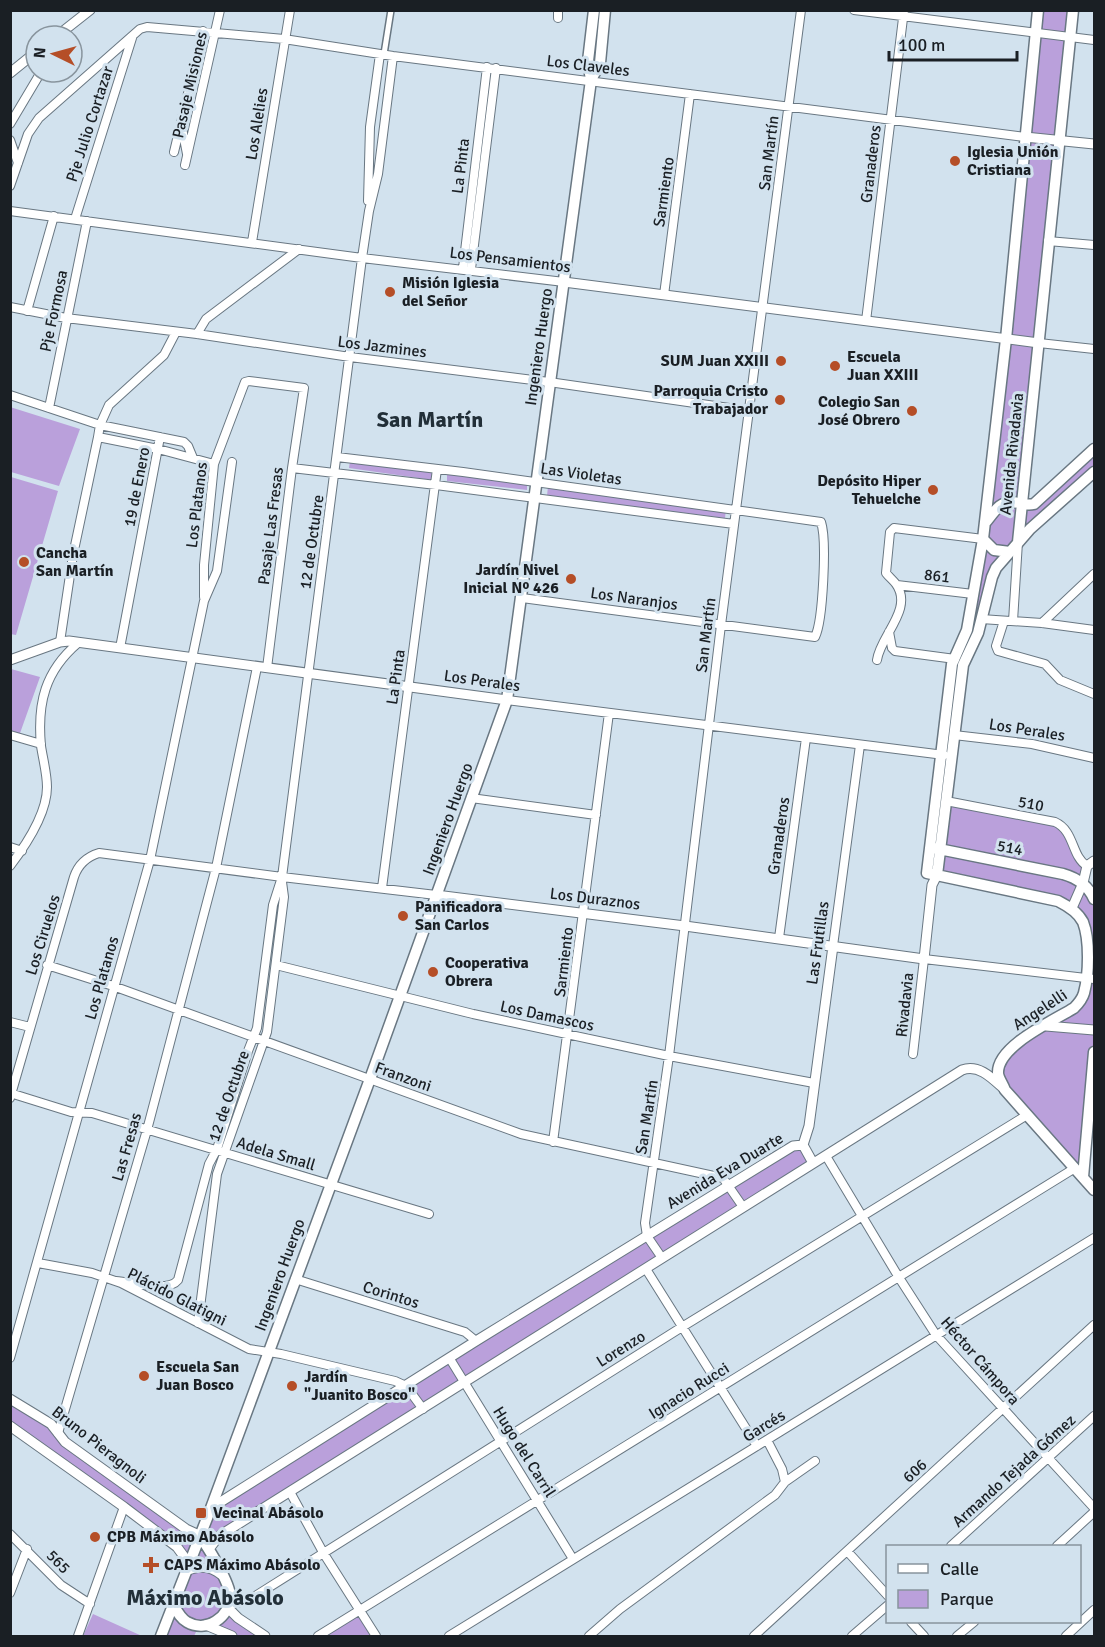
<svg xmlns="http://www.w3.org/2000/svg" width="1105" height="1647" viewBox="0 0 1105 1647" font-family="Signika,sans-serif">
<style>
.green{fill:#baa0db}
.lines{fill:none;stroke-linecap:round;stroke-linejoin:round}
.pedestrian-casing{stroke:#697782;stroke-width:8}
.minor-casing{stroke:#697782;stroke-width:10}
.tertiary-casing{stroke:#697782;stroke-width:11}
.secondary-casing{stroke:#697782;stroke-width:13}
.pedestrian{stroke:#fff;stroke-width:5}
.minor{stroke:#fff;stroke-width:8}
.tertiary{stroke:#fff;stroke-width:9}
.secondary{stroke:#fff;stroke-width:10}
.poi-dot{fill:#b54e27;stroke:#d2e2ee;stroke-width:2}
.labels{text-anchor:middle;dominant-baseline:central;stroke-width:6;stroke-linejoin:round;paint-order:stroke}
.street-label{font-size:16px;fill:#1a1f24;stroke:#d2e2ee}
.poi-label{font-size:16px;font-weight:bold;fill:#1a1f24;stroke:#d2e2ee;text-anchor:start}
.district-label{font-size:22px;font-weight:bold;fill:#222f38;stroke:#d2e2ee}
</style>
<rect width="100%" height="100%" fill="#d2e2ee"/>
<path class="green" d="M1038 11H1073L1022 504 1030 505 1094 449V472L996 568 965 659 946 801 1061 825 1082 864 1083 883 1094 899V1052L1083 1177 998 1075 1002 1058 1080 1002 1086 934 1072 908 927 873 951 672 967 630 983 539Z
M10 407 80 429 59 486 11 472Z
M350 461 433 472 432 480 349 468Z
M447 473 527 484V490L447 481Z
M11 477 58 491 16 635 10 634Z
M548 486 726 509 725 518 547 496Z
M11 669 40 677 19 736 11 733Z
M797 1145 813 1163 219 1536 209 1549 222 1576 228 1608 265 1636H232L199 1626 194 1636H161L188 1561 183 1553 11 1426 10 1399 51 1424 65 1442 199 1535 211 1508Z
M360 1609 376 1636H318Z
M93 1614 142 1636H143H83Z"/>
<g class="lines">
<g class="pedestrian-casing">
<path id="pedestrian" d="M384 54 391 10"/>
</g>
<g class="minor-casing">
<path id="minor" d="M854 10 1094 40
M558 18V10
M10 124 41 72
M182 128 187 154
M10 140 18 163
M174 152 203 31
M185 165 220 10
M10 186 28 134 39 118 140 29 147 27 284 39 393 56 1025 137
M368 201 370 127 380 54
M10 211 362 258 564 282
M75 219 132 38
M1048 241 1094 245
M252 242 290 10
M463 268 487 67
M471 269 496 68
M664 295 690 94
M10 307 66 318 197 334 350 357 549 382 750 411
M27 311 54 216
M866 321 904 10
M176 332 164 355 109 405 100 425 184 442 188 446 193 458
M197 334 206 319 299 249
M1039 343 1094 349
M10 395 100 425 98 437 158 449 214 464
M49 408 87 221
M337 457 463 472 821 522C827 540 823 621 815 637L522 598
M292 468 436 485 734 524
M897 585 973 594
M204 597V565L214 464 245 382 249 381 304 388 292 468 267 668
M981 619 1042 623 1094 630
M1004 621 996 646 998 651 1045 664 1060 680 1094 694
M1013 621 1018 542
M1042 623 1094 574
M889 632 892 648 895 651 955 659
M60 642 73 555 98 437
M120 648 160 437
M877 660C880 636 914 609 896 584 893 580 889 577 886 573L890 532 894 528 983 539
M507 700 944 755
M10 735 41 744
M954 735 1032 744 1094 758
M471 798 596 815
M946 801 1055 822C1075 831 1071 856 1087 866
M10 847 22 851
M10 866C26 845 47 814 47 787 47 774 43 759 41 746 37 703 45 671 78 643
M382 888 437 469
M779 938 806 738
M833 946 860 745
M47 965 113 986 521 1134 723 1178 743 1207
M276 965 473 1014 669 1056 814 1083
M10 1022 30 1027
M913 1054 924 959 1094 979
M10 1093 71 1112 92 1113 429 1214
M10 1098 74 877C78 865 86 857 99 853L282 877 436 895
M553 1142 609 713
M826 1156 898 1276 936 1335 1094 1508
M662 1258 647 1236 645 1223 669 1056 721 625 801 10
M38 1263 92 1273 121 1283 249 1349 281 1354 395 1381 406 1386 423 1409
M646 1269 757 1446
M295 1279 465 1332 476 1341
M116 1281C133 1282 168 1293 178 1280L209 1164 217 1149 248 1051 257 1028 273 905 282 877 362 258 369 211 378 174 393 56
M198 1323 217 1174 267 1032 284 897 282 882
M10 1358 150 860 204 601 217 571 232 462
M450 1359 573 1559
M58 1433 147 1130 216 868 257 667
M785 1482 815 1461
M290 1492 324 1554 376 1636
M10 1534 61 1585 90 1604
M951 1546 1094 1416
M1057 1546 1094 1512
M847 1551 888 1596
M185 1572C198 1566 209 1566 221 1575
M10 1593 27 1549
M229 1605 249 1600 682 1327 1027 1115
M911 1622 924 1636
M78 1636 124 1507
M318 1636 1075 1168
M449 1636 1094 1238
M589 1636 620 1609 775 1495 785 1482 782 1469 767 1440
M754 1636 1094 1325
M852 1636 888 1605
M957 1636 974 1622
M1066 1636 1094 1610"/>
</g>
<g class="tertiary-casing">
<path id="tertiary" d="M57 36 90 10
M10 73 36 52
M1025 137 1094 144
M564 282 1039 343
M10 660 60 642 69 641 507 700
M436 895 685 926 924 959 932 885 937 875
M1072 908 1083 883 1087 866 1094 861
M1046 1026 1094 1030
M803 1145 809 1126 833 946
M10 1399 51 1424 65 1442 186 1529 199 1535
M10 1426 124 1507 177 1547 188 1562
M211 1508 476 1341 793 1146 803 1145 813 1163
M209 1549 219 1536 962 1070C979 1064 992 1078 1004 1089
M228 1608 238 1618 265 1636
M206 1625 232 1636"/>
</g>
<g class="secondary-casing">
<path id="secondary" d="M1038 10 1006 339 983 539 967 630 952 664 927 873 1058 901C1068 906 1078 912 1083 922 1090 940 1089 974 1084 993 1082 1000 1078 1004 1074 1008 1053 1021 997 1046 998 1073 998 1078 1003 1084 1005 1090L1094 1190
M591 80 600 63 605 10
M985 523C993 514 999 501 1013 502 1021 503 1026 506 1034 504L1094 449
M983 539 994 550 1010 552
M1018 542 1073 10
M934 848 1063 874C1077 878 1088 885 1094 899
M937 875 963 665 978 633 992 577 996 568 1030 529 1094 472
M1083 1177 1094 1052
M173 1604C177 1611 180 1618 187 1622 206 1633 230 1618 230 1596 230 1583 208 1547 199 1535
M161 1636 211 1508 370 1079 507 700 591 80 588 61 594 10"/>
</g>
<use href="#pedestrian" class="pedestrian"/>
<use href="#minor" class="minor"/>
<use href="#tertiary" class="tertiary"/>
<use href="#secondary" class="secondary"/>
</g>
<g class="poi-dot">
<circle cx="955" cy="161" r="6"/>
<circle cx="390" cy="292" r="6"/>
<circle cx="781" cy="361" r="6"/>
<circle cx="835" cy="366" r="6"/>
<circle cx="780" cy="400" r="6"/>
<circle cx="912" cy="411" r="6"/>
<circle cx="933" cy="490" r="6"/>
<circle cx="24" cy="562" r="6"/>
<circle cx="571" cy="579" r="6"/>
<circle cx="403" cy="916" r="6"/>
<circle cx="433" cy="972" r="6"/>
<circle cx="144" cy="1376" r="6"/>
<circle cx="292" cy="1386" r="6"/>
<rect x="195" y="1507" width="12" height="12" rx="3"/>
<circle cx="95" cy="1537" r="6"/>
<path d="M148 1556h6v6h6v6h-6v6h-6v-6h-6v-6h6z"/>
</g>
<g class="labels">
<g class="street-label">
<text transform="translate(588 66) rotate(7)">Los Claveles</text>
<text transform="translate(190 85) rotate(-77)">Pasaje Misiones</text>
<text transform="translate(90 124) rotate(-72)">Pje Julio Cortazar</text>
<text transform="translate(257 124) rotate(-81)">Los Alelies</text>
<text transform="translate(769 153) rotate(-83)">San Martín</text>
<text transform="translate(871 164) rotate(-83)">Granaderos</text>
<text transform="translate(461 166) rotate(-83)">La Pinta</text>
<text transform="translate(664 192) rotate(-82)">Sarmiento</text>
<text transform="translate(510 260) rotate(7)">Los Pensamientos</text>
<text transform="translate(54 311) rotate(-78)">Pje Formosa</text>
<text transform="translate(382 347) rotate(7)">Los Jazmines</text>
<text transform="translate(539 347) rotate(-82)">Ingeniero Huergo</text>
<text transform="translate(1012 454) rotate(-84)">Avenida Rivadavia</text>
<text transform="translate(581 474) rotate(8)">Las Violetas</text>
<text transform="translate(137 487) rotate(-79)">19 de Enero</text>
<text transform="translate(197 505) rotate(-83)">Los Platanos</text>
<text transform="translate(271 526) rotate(-83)">Pasaje Las Fresas</text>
<text transform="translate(312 542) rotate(-82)">12 de Octubre</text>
<text transform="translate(937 576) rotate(7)">861</text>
<text transform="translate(634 599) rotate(8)">Los Naranjos</text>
<text transform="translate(706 635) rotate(-83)">San Martín</text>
<text transform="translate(396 677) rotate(-82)">La Pinta</text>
<text transform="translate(482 681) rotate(8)">Los Perales</text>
<text transform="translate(1027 730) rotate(9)">Los Perales</text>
<text transform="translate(1031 804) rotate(11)">510</text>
<text transform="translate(448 819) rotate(-70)">Ingeniero Huergo</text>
<text transform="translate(779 836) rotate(-82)">Granaderos</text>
<text transform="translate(1010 848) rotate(11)">514</text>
<text transform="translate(595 899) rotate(7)">Los Duraznos</text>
<text transform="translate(43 935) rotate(-73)">Los Ciruelos</text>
<text transform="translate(818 943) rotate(-82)">Las Frutillas</text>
<text transform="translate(564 962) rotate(-83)">Sarmiento</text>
<text transform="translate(102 978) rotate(-74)">Los Platanos</text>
<text transform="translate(905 1005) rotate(-84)">Rivadavia</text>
<text transform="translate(1040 1010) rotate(-33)">Angelelli</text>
<text transform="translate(547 1016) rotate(12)">Los Damascos</text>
<text transform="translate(403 1077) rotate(20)">Franzoni</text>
<text transform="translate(229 1096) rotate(-71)">12 de Octubre</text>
<text transform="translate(647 1117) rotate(-81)">San Martín</text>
<text transform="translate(127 1147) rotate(-74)">Las Fresas</text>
<text transform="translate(276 1154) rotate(17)">Adela Small</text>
<text transform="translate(725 1171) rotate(-31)">Avenida Eva Duarte</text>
<text transform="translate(280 1275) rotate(-70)">Ingeniero Huergo</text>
<text transform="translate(391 1295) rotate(17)">Corintos</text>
<text transform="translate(177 1297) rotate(27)">Plácido Glatigni</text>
<text transform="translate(621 1349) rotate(-32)">Lorenzo</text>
<text transform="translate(980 1361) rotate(49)">Héctor Cámpora</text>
<text transform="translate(689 1391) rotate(-32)">Ignacio Rucci</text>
<text transform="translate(764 1426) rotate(-32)">Garcés</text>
<text transform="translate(99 1445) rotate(38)">Bruno Pieragnoli</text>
<text transform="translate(524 1452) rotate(58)">Hugo del Carril</text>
<text transform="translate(915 1471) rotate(-42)">606</text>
<text transform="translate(1014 1471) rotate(-42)">Armando Tejada Gómez</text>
<text transform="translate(58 1562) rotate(46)">565</text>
</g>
<g class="poi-label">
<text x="967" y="152">Iglesia Unión<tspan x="967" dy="18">Cristiana</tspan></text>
<text x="402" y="283">Misión Iglesia<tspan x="402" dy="18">del Señor</tspan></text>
<text x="847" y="357">Escuela<tspan x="847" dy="18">Juan XXIII</tspan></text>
<text x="769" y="361" text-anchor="end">SUM Juan XXIII</text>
<text x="768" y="391" text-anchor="end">Parroquia Cristo<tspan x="768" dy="18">Trabajador</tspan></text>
<text x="900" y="402" text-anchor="end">Colegio San<tspan x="900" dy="18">José Obrero</tspan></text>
<text x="921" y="481" text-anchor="end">Depósito Hiper<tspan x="921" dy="18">Tehuelche</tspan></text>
<text x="36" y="553">Cancha<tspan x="36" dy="18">San Martín</tspan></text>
<text x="559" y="570" text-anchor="end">Jardín Nivel<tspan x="559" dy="18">Inicial Nº 426</tspan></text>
<text x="415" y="907">Panificadora<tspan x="415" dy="18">San Carlos</tspan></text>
<text x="445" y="963">Cooperativa<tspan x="445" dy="18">Obrera</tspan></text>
<text x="156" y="1367">Escuela San<tspan x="156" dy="18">Juan Bosco</tspan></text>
<text x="304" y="1377">Jardín<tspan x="304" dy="18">"Juanito Bosco"</tspan></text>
<text x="213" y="1513">Vecinal Abásolo</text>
<text x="107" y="1537">CPB Máximo Abásolo</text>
<text x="164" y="1565">CAPS Máximo Abásolo</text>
</g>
<g class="district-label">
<text x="430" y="419">San Martín</text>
<text x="205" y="1597">Máximo Abásolo</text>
</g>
</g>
<rect width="1105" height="1647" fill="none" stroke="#1a1f24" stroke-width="24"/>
<rect x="886" y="1545" width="195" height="78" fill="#d2e2ee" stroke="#88949d" stroke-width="1.5"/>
<rect x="898" y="1564" width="30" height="9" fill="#ffffff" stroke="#88949d" stroke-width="1.5"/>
<text x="940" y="1575" font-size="18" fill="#1a1f24">Calle</text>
<rect x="898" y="1590" width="30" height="18" fill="#baa0db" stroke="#88949d" stroke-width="1.5"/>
<text x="940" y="1605" font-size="18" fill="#1a1f24">Parque</text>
<g transform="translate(54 54) rotate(275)"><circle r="28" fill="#d2e2ee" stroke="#88949d" stroke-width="1.5"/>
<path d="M0-4.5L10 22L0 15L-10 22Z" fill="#b54e27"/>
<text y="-9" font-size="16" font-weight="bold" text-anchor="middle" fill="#1a1f24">N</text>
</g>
<path d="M889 51v9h128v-9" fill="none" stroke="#1a1f24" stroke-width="3"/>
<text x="898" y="51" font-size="18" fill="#1a1f24" stroke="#d2e2ee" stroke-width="4.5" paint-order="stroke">100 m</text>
</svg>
